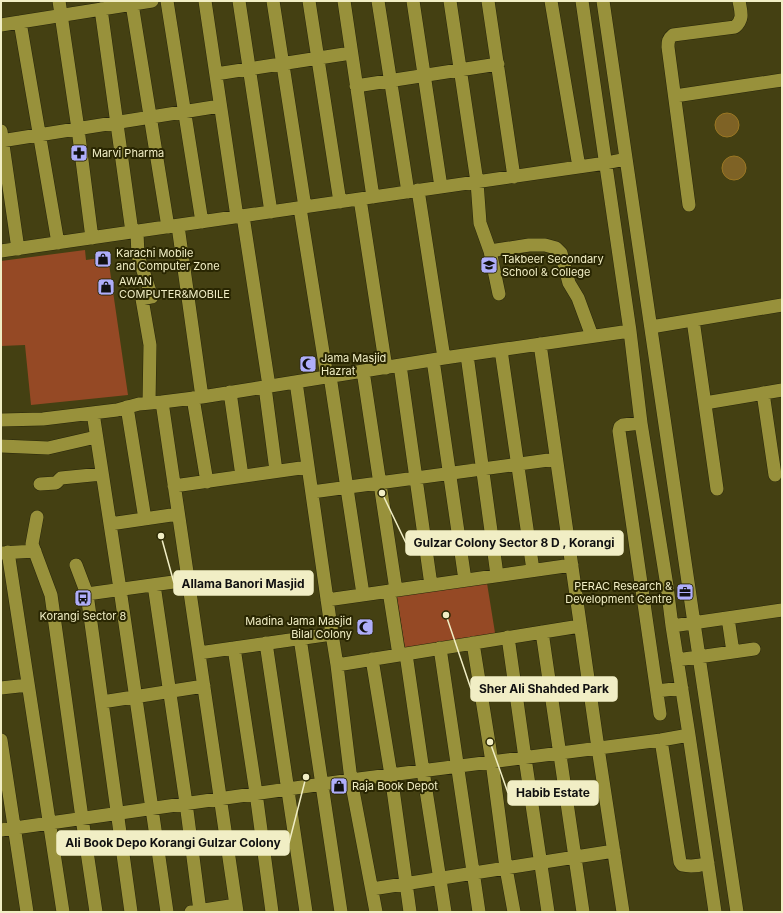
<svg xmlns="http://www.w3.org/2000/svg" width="783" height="913" viewBox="0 0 783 913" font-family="Inter,sans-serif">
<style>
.green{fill:#954925}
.building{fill:#7e6225;stroke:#9b7723}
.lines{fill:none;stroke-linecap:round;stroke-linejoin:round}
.minor-casing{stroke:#28260b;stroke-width:14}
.minor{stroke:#98913b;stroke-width:13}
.labels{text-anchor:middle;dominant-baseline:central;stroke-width:4;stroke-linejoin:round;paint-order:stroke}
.poi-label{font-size:11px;fill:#f1eec5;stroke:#292602;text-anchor:start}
.leader{fill:none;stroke:#f1eec5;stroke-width:1.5}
.callout-dot{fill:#f1eec5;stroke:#292602;stroke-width:1.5}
.callout{fill:#f1eec5;stroke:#f1eec5;stroke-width:1.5}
.callout-label{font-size:12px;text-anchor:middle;font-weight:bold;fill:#111}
</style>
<rect width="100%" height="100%" fill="#444012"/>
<path class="green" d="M85 250 86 260 108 257 128 395 31 405 25 345 1 346V261Z
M486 577 496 639 406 654 396 590Z"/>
<path class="building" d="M715 125a12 12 0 1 1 24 0a12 12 0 1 1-24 0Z
M722 168a12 12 0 1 1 24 0a12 12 0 1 1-24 0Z"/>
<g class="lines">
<g class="minor-casing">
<path id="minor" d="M59 1 78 129 92 238
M167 1 202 222
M205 1 237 217
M239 1 271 212
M273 1 305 207
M309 1 340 202
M344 1 373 197
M378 1 408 192
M413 1 441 187
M450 1 477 182 480 223 490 251 499 294
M488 1 514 177
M551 1 579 167
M582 1 630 331 641 423 667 586 672 626 689 735 715 912
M603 1 694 623 737 912
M132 4 168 227
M101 9 132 232
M20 22 58 243
M1 25 152 1
M216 74 351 53
M356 86 498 64
M675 96 782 80
M1 131 18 249
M1 141 220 106
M418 190 444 358
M360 199 386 368
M689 205 668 47C668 42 668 39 673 35L735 27C744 19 741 12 739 1
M300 208 327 377
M243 216 269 386
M178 226 202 397
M137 232 138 256 152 297 142 299 150 345 149 403
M1 251 606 163 626 159
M490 251 529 245H545L556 248 561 253 569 283 578 298 592 336
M693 320 717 489
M651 327 782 305
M540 344 598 748 623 912
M501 350 533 570
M467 355 497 575
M433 360 465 580
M400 365 431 585
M363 371 396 590
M330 376 363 594
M296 382 332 634 337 665 351 780 376 912
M265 387 276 471
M230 392 242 476
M763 393 775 475
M193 398 207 482
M162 402 237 912
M705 403 782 390
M127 407 145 519
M93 413 120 589 167 912
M1 420 43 419 117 410 139 404 162 402 202 397 444 358 630 331
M641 423 623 425 620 427 619 431 660 714
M1 446 48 448 96 437
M40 484 56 483 61 478 102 474
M174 486 308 467
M312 492 556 459
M37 517 32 544 51 595 82 818 96 912
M110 524 178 514
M8 552 63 912
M1 553 35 551
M76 565 87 594 131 912
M154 585 186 803 200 911
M389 591 399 655
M87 594 188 580
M327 600 572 565
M728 618 733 652
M672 626 782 610
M542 632 583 912
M508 637 525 758 548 912
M300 638 341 912
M266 643 306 912
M473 643 492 762 506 868 514 912
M234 648 256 793 272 912
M440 648 479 912
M199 653 332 634
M406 654 423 771 445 912
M372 659 391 775 410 912
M677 660 754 649
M337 665 580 626
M1 688 28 685
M657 691 682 688
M102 702 204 686
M1 740 27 912
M661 740 680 862 682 865C691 867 699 866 708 863
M1 830 351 780 661 740 689 735
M372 889 614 851
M191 912 236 905"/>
</g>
<use href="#minor" class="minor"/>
</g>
<defs>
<g id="pharmacy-square" transform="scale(0.9)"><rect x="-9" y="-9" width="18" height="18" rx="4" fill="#afaefa" stroke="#292602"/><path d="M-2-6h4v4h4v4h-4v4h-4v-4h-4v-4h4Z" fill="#111"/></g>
<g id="shop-square" transform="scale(0.9)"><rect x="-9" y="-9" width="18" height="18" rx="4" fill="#afaefa" stroke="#292602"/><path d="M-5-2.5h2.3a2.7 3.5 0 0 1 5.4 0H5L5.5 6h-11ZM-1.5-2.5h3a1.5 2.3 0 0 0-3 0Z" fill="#111"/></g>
<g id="university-square" transform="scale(0.9)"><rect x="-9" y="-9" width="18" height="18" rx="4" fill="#afaefa" stroke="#292602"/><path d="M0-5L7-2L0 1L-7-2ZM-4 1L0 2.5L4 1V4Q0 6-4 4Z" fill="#111"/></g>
<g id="mosque-square" transform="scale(0.9)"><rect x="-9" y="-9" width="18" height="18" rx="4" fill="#afaefa" stroke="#292602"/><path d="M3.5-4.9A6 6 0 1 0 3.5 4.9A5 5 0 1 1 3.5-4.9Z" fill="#111"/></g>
<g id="office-square" transform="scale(0.9)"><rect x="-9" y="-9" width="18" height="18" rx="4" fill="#afaefa" stroke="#292602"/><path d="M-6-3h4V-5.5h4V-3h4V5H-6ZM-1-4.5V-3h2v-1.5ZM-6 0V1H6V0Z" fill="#111"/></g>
<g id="bus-square" transform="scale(0.9)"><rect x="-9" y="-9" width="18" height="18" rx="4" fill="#afaefa" stroke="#292602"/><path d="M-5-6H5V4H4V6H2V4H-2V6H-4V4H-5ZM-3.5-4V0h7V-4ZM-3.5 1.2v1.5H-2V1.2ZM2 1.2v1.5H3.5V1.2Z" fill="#111"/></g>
</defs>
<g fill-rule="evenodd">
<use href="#pharmacy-square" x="79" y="153"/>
<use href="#shop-square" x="103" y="259"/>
<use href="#university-square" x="489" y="265"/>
<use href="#shop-square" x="106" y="287"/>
<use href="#mosque-square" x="308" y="364"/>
<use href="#office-square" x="685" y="592"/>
<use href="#bus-square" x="83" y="598"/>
<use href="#mosque-square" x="365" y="627"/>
<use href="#shop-square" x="339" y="786"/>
</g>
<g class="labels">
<g class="poi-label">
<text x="92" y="153">Marvi Pharma</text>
<text x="116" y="253">Karachi Mobile<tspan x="116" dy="13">and Computer Zone</tspan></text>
<text x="502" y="259">Takbeer Secondary<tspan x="502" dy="13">School &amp; College</tspan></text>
<text x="119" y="281">AWAN<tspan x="119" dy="13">COMPUTER&amp;MOBILE</tspan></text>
<text x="321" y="358">Jama Masjid<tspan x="321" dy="13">Hazrat</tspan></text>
<text x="672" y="586" text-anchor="end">PERAC Research &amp;<tspan x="672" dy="13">Development Centre</tspan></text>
<text x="83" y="616" text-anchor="middle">Korangi Sector 8</text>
<text x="352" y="621" text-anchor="end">Madina Jama Masjid<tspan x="352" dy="13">Bilal Colony</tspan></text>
<text x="352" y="786">Raja Book Depot</text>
</g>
</g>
<path class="leader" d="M382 493L406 543M161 536L174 583M446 615L471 689M490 742L508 793M306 777L289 843"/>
<g class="callout-dot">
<circle cx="382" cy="493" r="4"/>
<circle cx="161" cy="536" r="4"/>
<circle cx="446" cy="615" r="4"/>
<circle cx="490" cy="742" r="4"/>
<circle cx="306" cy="777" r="4"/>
</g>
<g class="callout">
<rect x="406" y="531" width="217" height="24" rx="4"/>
<rect x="174" y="571" width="139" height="24" rx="4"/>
<rect x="471" y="677" width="146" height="24" rx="4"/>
<rect x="508" y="781" width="90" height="24" rx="4"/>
<rect x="57" y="831" width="232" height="24" rx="4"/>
</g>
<g class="callout-label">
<text x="514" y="547">Gulzar Colony Sector 8 D , Korangi</text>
<text x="243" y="588">Allama Banori Masjid</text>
<text x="544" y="693">Sher Ali Shahded Park</text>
<text x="553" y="797">Habib Estate</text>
<text x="173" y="847">Ali Book Depo Korangi Gulzar Colony</text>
</g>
<rect width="783" height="913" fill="none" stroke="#f1eec5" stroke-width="4"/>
</svg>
